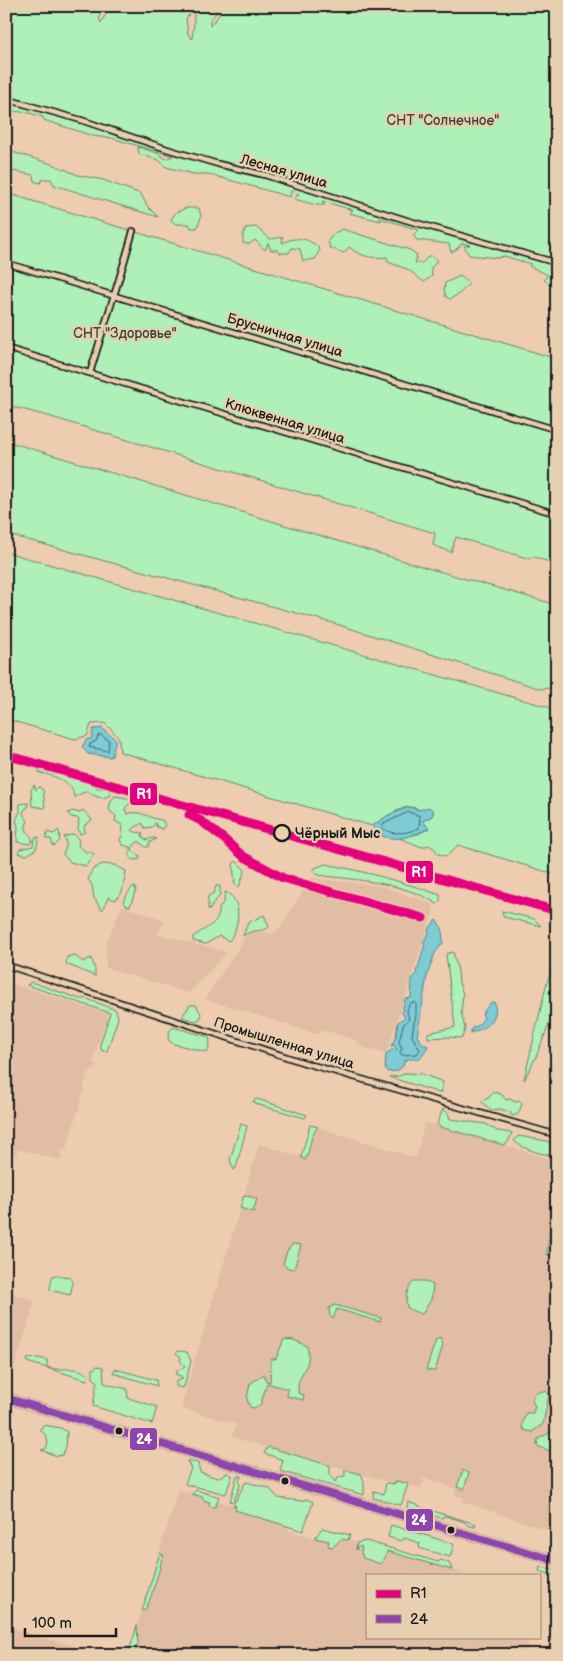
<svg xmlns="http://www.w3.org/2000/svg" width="563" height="1661" viewBox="0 0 563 1661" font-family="'Balsamiq Sans',sans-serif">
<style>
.built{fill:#e0bda3}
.green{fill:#aff0b8;stroke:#66866a;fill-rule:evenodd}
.water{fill:#7bcbd5;stroke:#55858b}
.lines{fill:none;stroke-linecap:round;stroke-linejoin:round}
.shore{stroke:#426266;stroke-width:1}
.street-casing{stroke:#1c1c1c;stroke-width:8}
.secondary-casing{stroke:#1c1c1c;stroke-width:11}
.street{stroke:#e8cfb0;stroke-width:4.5}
.secondary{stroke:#e8cfb0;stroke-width:7}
.bus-1-casing{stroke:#e8cfb0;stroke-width:11}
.bus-1{stroke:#8e44ad;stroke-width:8}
.rail-1-casing{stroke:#e8cfb0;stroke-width:12}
.rail-1{stroke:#e5007d;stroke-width:9}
.stop-dot{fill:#e8cfb0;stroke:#1c1c1c;stroke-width:2.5}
.bus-dot{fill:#1c1c1c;stroke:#e8cfb0;stroke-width:2}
.labels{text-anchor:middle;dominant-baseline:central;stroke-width:4.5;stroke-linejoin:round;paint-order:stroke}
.park-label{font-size:14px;fill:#39463b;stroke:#e8cfb0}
.street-label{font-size:14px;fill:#1c1c1c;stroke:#e8cfb0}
.stop-label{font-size:14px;font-weight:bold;fill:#1c1c1c;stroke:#e8cfb0;text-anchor:start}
.line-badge{stroke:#e8cfb0;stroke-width:2}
.badge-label{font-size:14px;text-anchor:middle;font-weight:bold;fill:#fff}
</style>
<rect width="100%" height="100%" fill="#eeccaf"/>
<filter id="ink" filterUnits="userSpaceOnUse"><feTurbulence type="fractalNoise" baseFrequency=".02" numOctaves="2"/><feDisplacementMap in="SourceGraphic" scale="10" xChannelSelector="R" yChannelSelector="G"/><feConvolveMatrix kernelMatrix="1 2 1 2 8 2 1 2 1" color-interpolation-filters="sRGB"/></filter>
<g filter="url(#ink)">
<path class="built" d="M311 878 381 886 430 903 434 909 386 1054 359 1046 356 1040 324 1030 318 1034 205 999 250 930 271 934 278 931Z
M122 906 165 920 157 934 227 952 189 993 106 968V944Z
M6 982 108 1014 92 1063 97 1065 95 1071 91 1070 90 1072H88L84 1086H85L66 1150 63 1149 60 1160 18 1149 16 1155 6 1152Z
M425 1122 557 1161V1533L463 1502 464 1498 454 1494 456 1489 424 1478 420 1488 397 1481 395 1484 361 1474 232 1437 236 1424 181 1408 259 1144 301 1157 310 1125 416 1158Z
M6 1291 35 1301 10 1382 6 1381Z
M178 1490 236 1506 235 1510 288 1525 287 1530 315 1538 322 1528 350 1535 349 1540 466 1574 367 1575V1637H530L525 1655H128Z
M6 1626 39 1636 101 1655H6Z"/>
<path class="green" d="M6 6H102L99 18 101 23 107 12V6H216V13L210 20V26L219 15 221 6H557V278L550 284 544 280 548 275 529 266 531 264 504 256 498 258 469 255 464 246 470 245 462 243 457 249 451 252 449 244 417 240 413 235 419 230 380 218 381 221 349 213 353 210 322 201 325 205H316L294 199 299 194 291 191 290 197 208 174H194L166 167 159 160 139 154 138 147 157 153 166 159 173 156 108 137 109 138 93 136 44 120 43 117 30 113 6 110ZM194 10V25L192 39 188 34 186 18Z
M6 150 52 164 78 175 103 180 141 194 147 206 158 217 54 185 51 179H43L40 183 34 181 33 175 13 171 11 175 6 174Z
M6 193 557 359V565L535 557 527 558 456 537 451 552 433 545 435 533 48 416 6 405Z
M186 208H199L201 217 197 228H191L189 224H176L171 220 175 213Z
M256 227 270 239 283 237 282 243C298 236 307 237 320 249L315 259 303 261 300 249 292 248 289 253H280L278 250H271L268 243 265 250 255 240 249 244 243 243V235L246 228Z
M342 229 410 250 417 255 415 263H422L430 255 437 261 431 268 432 276 424 282 409 270 388 262 387 257C372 259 360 256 349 247L344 253 330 248 328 241 333 234Z
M460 276 469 284 459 294 450 299 446 297 444 290 445 283Z
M6 441 424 567 557 605V687L541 689 333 623 6 534Z
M6 552 551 708 553 729 557 735V875L458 845 447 856 438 854 435 849 429 845 422 847 399 838 418 834 428 829 423 821 432 816C425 813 417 807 409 807 398 808 381 820 372 826L120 752 119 738 105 723 91 724 87 736 75 739 6 719Z
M38 770H45L92 783 97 788H106L110 790V795C101 801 95 796 87 791L74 797C73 794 73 791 72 789 66 780 50 774 40 773Z
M34 785 36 790 39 787 43 790 45 808 32 806 31 790Z
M115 796 127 798 131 802 125 808 127 814C141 809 148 819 162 820L165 825 162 829 157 827 155 823 152 827 145 828 142 823 131 830 135 832 143 833 142 837 147 840 152 838 156 839 150 842 148 847H145L139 841 133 846 132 851 140 856V859L134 860 130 858V847L123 845 120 840 123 833 122 825 115 821 116 816 109 810 111 801Z
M28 803V807L24 810 23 814 28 821C22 831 30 832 33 841L29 844 17 842 18 827 16 820 20 812V804Z
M83 810 92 820 84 826 85 832 80 834 78 829 79 820 77 818 71 817 68 813 73 811 79 813Z
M58 830C61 837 61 843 53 846L51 839H46L47 832 54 834Z
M74 834 79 840 78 846 86 852H91L94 854 86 866 70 862 63 854C67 848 67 843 64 837Z
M39 837 36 849 27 855 18 853 20 849 33 846 35 838Z
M236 861 245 870 239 887 235 885 233 865Z
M102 864 114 865 126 871 122 892 115 900 108 897 105 906 102 910 94 898 92 885 88 879 92 870Z
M325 864C364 871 403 882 440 895V901L437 904C404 882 356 880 318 875L313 869Z
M134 886 136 890 130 906H127L123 901 131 889Z
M216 886H220V896L213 903 210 910 208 909V896L214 893Z
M225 892C244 900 239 928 229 941L219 936 206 944 193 941V937C204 928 221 924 219 908L224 902Z
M502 911 534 919 541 926 504 917Z
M264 915 269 927C259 934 255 927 243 936L248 923Z
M453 952 458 971 459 983 463 994 461 1012 465 1029 462 1038 449 1037 428 1038V1033L455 1027 446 954Z
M557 953V988L553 1003 552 1017 535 1059 524 1080 546 986Z
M74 955 83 962 91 958 95 969V976L66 964 67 957Z
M31 982 80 999H87L116 1010 118 1018 107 1051H102L100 1045 110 1013 27 985Z
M190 1005H196L201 1014 200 1019 195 1021 182 1017Z
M173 1027 209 1037 210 1043 207 1052 174 1044 168 1040 169 1032Z
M405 1073 422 1074 443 1082 440 1093 389 1077 400 1076Z
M493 1092 501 1094 506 1100 510 1099 515 1102 520 1101 522 1104 518 1114 512 1116 510 1112 500 1109 491 1110 481 1101 489 1098Z
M257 1099 307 1115 305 1118 256 1104 253 1101Z
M443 1109 448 1113 450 1119 486 1124 497 1131 512 1133 508 1142 504 1145 440 1127 437 1124Z
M241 1124 247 1126 236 1168 234 1170 230 1160Z
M310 1125 318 1127C309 1135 311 1150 305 1160L301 1157Z
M518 1136 547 1141 557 1147V1156C542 1154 526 1151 514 1141Z
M244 1195 257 1199 253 1212 240 1208Z
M555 1220H557V1254L547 1255 550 1225Z
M293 1244 301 1245 294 1269 288 1268 283 1264 287 1251Z
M55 1275 70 1277 73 1283 70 1295 50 1290 52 1277Z
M414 1281H424L433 1285 431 1300 422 1314 413 1311 407 1307C405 1297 407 1288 414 1281Z
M335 1305 381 1318 380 1322 337 1309 333 1319 330 1316 329 1308Z
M440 1338 443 1345 435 1371 426 1370 436 1340Z
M284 1339 294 1340 307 1346C311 1365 305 1365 299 1381 297 1385 299 1389 298 1393L304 1395 303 1400 287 1396 288 1389 267 1383 260 1406 254 1408 250 1407 247 1399 250 1384 264 1374 266 1381 270 1382 271 1359H276Z
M178 1351 187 1352 191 1361 184 1387 182 1388 176 1386V1381L183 1379 181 1376 175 1374 176 1372 185 1366 180 1361 181 1357 176 1353Z
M38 1358 47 1360V1367C61 1373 78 1363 88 1376L87 1380 27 1362V1359Z
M97 1366 103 1367 104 1383 127 1389 128 1398 157 1407 152 1424 93 1406 97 1381 93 1378V1369Z
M115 1369 156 1380 157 1386 113 1373Z
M546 1391 549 1394 543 1424 532 1432 524 1430 522 1425 526 1413H533L535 1406 532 1401C534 1392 538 1392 546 1391Z
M43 1425 61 1428 67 1432 66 1447 62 1455 57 1456 41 1450 46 1449 48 1443 46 1435 40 1430Z
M557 1429V1445L550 1451 537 1446 538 1439Z
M268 1447 331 1466 329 1474 335 1482 339 1477 345 1476V1470L361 1474 364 1481V1495L280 1471 283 1460 264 1453Z
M187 1461 198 1463 200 1472 217 1478 227 1473 232 1475 226 1494 185 1484 191 1468Z
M463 1470 469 1473 464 1489 457 1487Z
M237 1476H241L239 1482 240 1486 233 1502 230 1501Z
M397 1481 408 1484 401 1505 373 1498 374 1491 384 1494 386 1483 395 1484Z
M246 1482 269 1488 278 1498 301 1501 306 1499 313 1502 303 1531 235 1510 236 1506 233 1505Z
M196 1490 219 1497 215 1507 209 1506 210 1502 203 1500V1497L192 1494Z
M408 1502C430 1511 453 1517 476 1524L475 1527 467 1525 465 1522 446 1516 441 1518 407 1508Z
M391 1525 454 1544 450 1557 419 1548 420 1543 404 1538 402 1541 388 1537Z
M322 1528 350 1535 348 1540 341 1539 333 1547 328 1546 329 1541 315 1538Z
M366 1541 438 1562 441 1560 449 1563 452 1570 387 1551 385 1558 381 1564 363 1558 361 1552 362 1547 360 1546 356 1550 357 1543Z
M160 1553 164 1556C159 1561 162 1565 159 1571 154 1584 152 1597 145 1610L142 1611Z
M540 1567 557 1570V1584L555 1583V1575L539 1571Z
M137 1626 138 1643 134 1655H128Z"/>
<path class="water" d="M102 728C106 734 113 735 116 740 113 746 115 751 111 757L88 754 82 747 86 740 92 738 93 729Z
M409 807 419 810 429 807 434 811 432 816 423 821 429 828C415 835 395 843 381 835 378 833 375 828 372 826L387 816Z
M436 920 442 928 443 943 435 953 427 976 417 1036 422 1043 428 1046 420 1059H407L404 1062 403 1066 397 1071 388 1072 385 1069 386 1054 393 1049 397 1050 394 1045 391 1046 396 1037 398 1022 405 1017 402 1013 405 999 411 998 412 979 417 973 416 971C421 963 421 953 425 945L423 943 429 933 428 930Z
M491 1002 495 1003C498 1022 486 1028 470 1033L473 1027 478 1026 484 1018 482 1014Z"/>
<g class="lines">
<path class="shore" d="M101 735 109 741 108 751 89 747 90 744 96 741 98 736Z
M409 812 420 816 419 828C408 833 392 836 382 828V825Z
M414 1002 416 1004V1016L414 1022 412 1036 420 1050 417 1054 402 1055 400 1053 402 1048 399 1042 403 1025 409 1019 407 1011 409 1005Z"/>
<g class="street-casing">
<path id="street" d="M6 99 81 120 170 150 218 164 265 175 406 220 557 263
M6 263 557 430
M6 348 557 514
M90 373C104 326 120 279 133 231
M6 965 305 1063 557 1135"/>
</g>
<g class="secondary-casing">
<path id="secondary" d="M6 1398 557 1561"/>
</g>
<use href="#street" class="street"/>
<use href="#secondary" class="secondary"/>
<g class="bus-1-casing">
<path id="bus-1" d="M6 1398 557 1561"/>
</g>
<use href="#bus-1" class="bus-1"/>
<g class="rail-1-casing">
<path id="rail-1" d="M6 755 557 911
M189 815 201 821 224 839 243 856 283 878 423 918"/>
</g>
<use href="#rail-1" class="rail-1"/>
</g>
</g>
<circle class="stop-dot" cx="282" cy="833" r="8"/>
<g class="bus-dot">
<circle cx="119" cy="1431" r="4.5"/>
<circle cx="285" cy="1481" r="4.5"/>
<circle cx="451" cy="1530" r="4.5"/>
</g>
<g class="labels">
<g class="park-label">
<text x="443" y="120">СНТ "Солнечное"</text>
<text x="125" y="333">СНТ "Здоровье"</text>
</g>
<g class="street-label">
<text transform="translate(284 171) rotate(16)">Лесная улица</text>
<text transform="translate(285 335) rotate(17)">Брусничная улица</text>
<text transform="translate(285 421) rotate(17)">Клюквенная улица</text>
<text transform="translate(284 1043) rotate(17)">Промышленная улица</text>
</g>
<g class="stop-label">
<text x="295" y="833">Чёрный Мыс</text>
</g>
</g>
<g class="line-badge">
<rect x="129" y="782" width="29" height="24" rx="5" fill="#e5007d"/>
<rect x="405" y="860" width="29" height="24" rx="5" fill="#e5007d"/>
<rect x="129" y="1427" width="29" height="24" rx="5" fill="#8e44ad"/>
<rect x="405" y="1508" width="29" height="24" rx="5" fill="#8e44ad"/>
</g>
<g class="badge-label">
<text x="144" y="799">R1</text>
<text x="419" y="877">R1</text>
<text x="144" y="1444">24</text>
<text x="419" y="1525">24</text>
</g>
<rect width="563" height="1661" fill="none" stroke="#e8cfb0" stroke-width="25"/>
<rect x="12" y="12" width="538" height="1636" fill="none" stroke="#1c1c1c" stroke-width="2" filter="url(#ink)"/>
<rect x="366" y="1574" width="175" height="65" fill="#e8cfb0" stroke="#968775"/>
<rect x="376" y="1590" width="25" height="8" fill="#e5007d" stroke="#968775"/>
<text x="410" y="1598" font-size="15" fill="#1c1c1c">R1</text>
<rect x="376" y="1615" width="25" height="8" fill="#8e44ad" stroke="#968775"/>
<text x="410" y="1624" font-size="15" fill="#1c1c1c">24</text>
<path d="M25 1628v8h91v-8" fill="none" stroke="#1c1c1c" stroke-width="2.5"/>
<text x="32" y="1628" font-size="15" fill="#1c1c1c" stroke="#e8cfb0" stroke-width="4" paint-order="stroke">100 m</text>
</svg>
